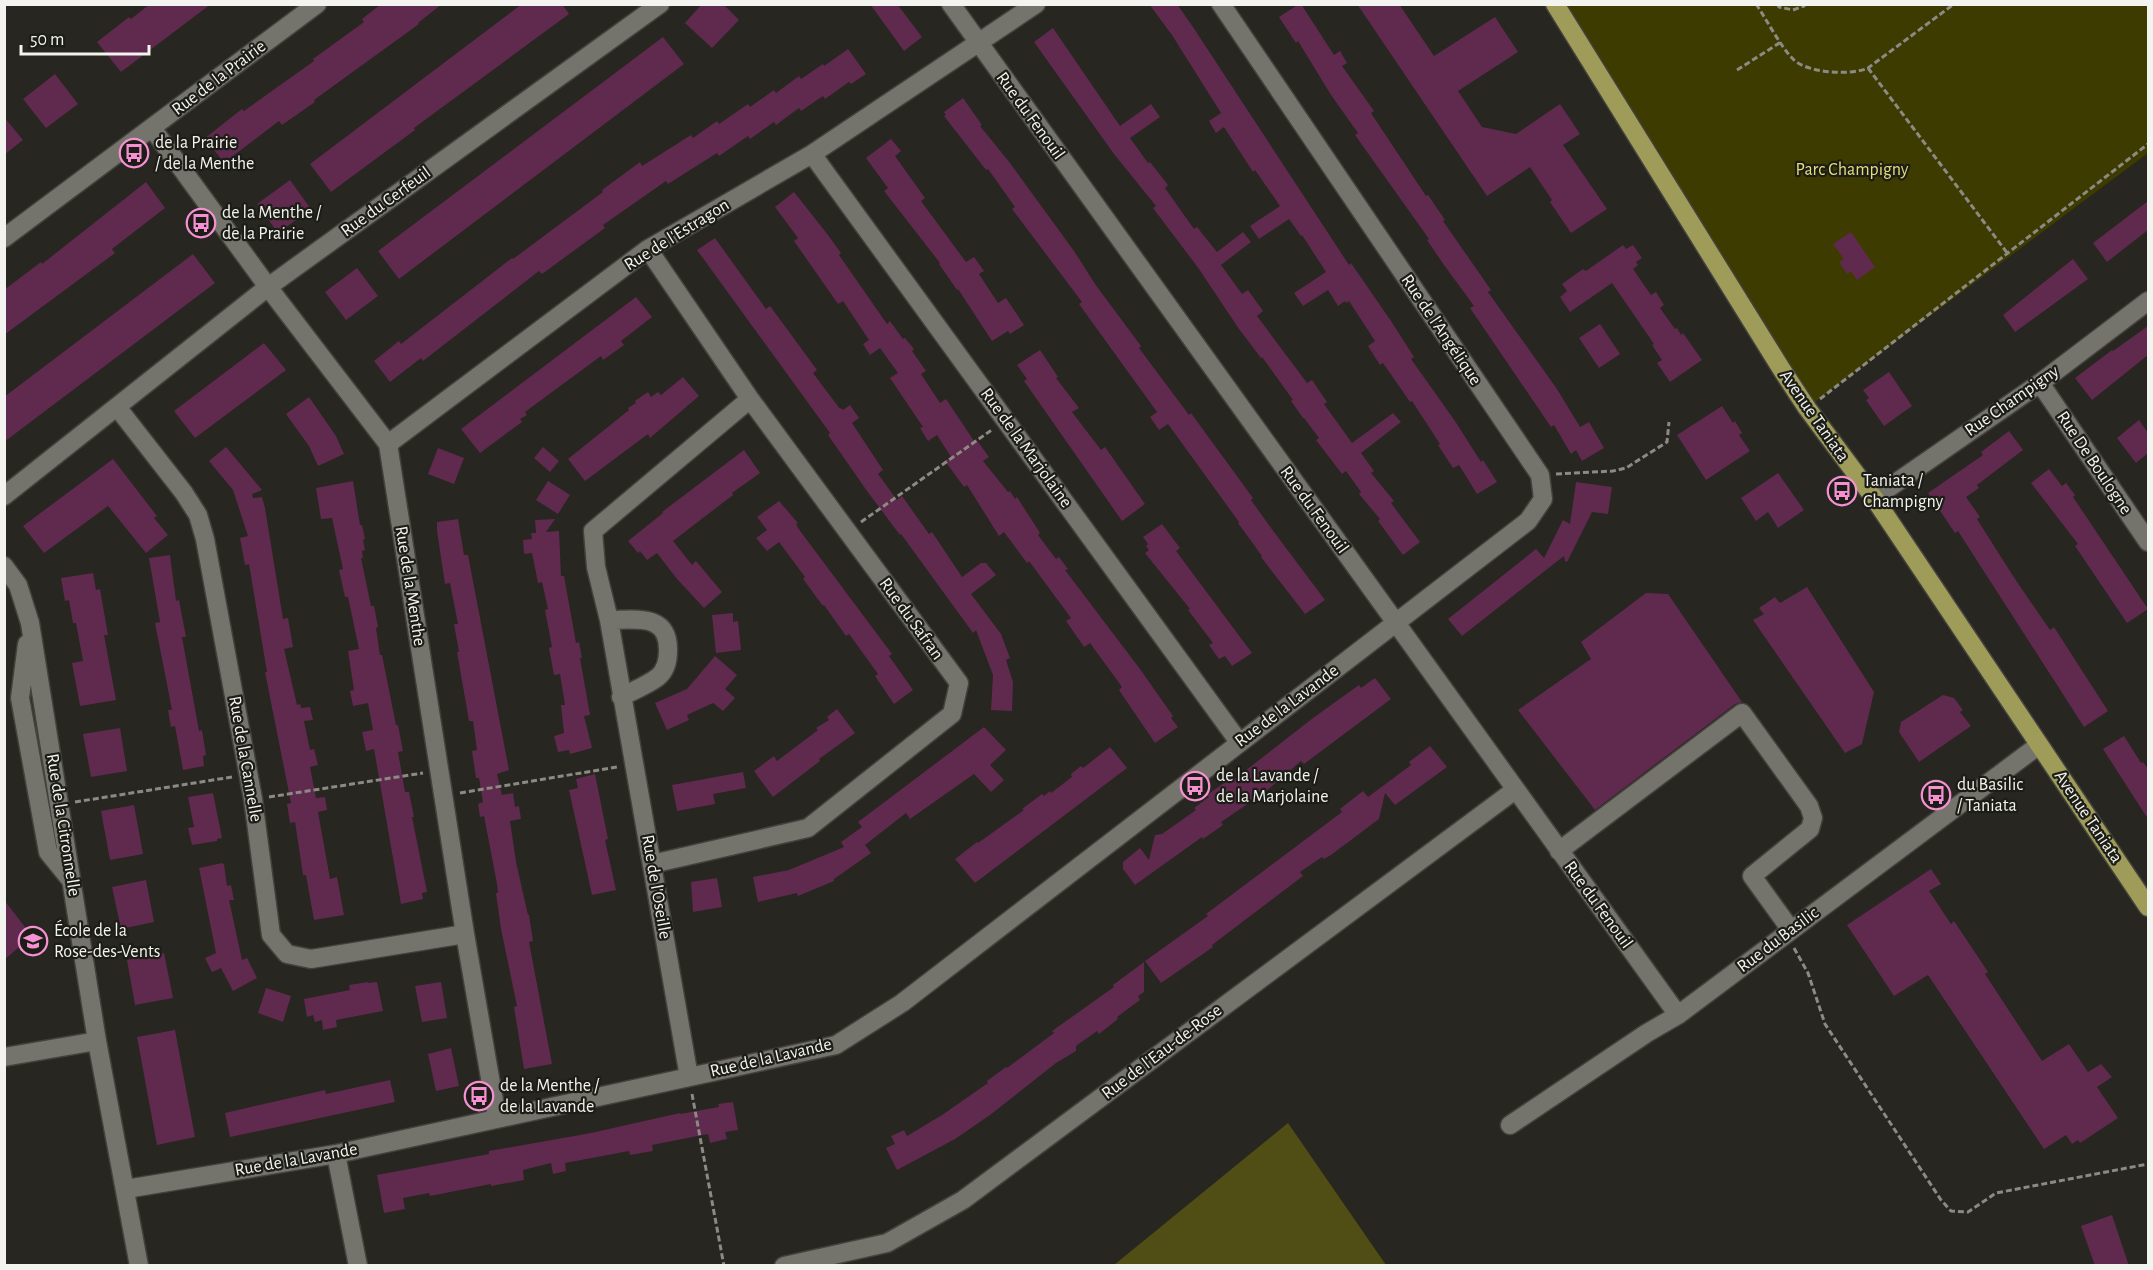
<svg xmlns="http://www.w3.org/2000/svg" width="2153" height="1270" viewBox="0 0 2153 1270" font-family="'Alegreya Sans',sans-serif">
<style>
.green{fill:#3e3b00}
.forest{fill:#504d15}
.building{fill:#60294e}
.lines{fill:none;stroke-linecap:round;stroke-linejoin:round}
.minor-casing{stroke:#42413c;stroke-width:21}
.major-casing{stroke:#42413c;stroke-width:21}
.path{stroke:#8b8a85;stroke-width:3;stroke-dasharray:6 3;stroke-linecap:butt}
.minor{stroke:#74746c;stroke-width:18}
.major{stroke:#9f9c59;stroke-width:18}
.labels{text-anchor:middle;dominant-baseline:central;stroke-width:4.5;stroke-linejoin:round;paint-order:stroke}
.street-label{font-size:18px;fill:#f3f3ef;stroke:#1d1d17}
.poi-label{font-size:18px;fill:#f3f3ef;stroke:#1d1d17;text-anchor:start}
.park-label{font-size:18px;fill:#e3df7a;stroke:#1d1d17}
</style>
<rect width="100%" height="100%" fill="#272620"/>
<path class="green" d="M1554 5H2148V153L1807 408Z"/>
<path class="forest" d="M1288 1123 1386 1265H1114Z"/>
<path class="building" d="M150 4H211L121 72 97 42 129 17 131 19Z
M381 4H442L418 23 419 24 314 100 315 102 282 125 279 121 224 163 205 138 242 109 244 111 314 61 313 59 364 22 362 19Z
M522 4H562L569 14 414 128 415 130 331 192 310 164Z
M702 4H723L739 20 712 48 685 23Z
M870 4H897L922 37 904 51Z
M1149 4H1177L1193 27 1349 265 1351 263 1391 321 1414 357 1411 359 1455 421 1481 462 1483 460 1497 482 1477 494 1459 465 1453 468 1438 445 1440 444 1412 401 1410 402 1383 363 1380 365 1368 346 1375 341 1349 301 1346 303 1345 301 1338 306 1328 290 1303 306 1294 293 1326 272 1302 235 1301 236 1289 219 1259 239 1250 226 1280 206 1255 170 1253 172 1224 127 1216 133 1209 121 1221 113 1172 35Z
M1299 4H1301L1334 55 1340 51 1347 63 1342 66 1374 111 1371 113 1426 196 1428 195 1445 220 1443 221 1491 290 1488 292 1557 389 1580 427 1589 422 1604 448 1582 461 1576 450 1571 454 1554 425 1551 427 1470 308 1474 306 1444 265 1427 240 1429 239 1355 135 1358 133 1331 95 1298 41 1296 43 1279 17Z
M1357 4H1399L1434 56 1495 17 1518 52 1458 91 1482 127 1516 134 1560 104 1580 134 1563 145 1607 209 1571 233 1550 202 1552 200 1530 167 1487 196Z
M1053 28 1120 126 1151 104 1160 117 1130 138 1148 163 1150 162 1168 185 1165 188 1194 229 1197 227 1217 252 1243 232 1251 242 1221 265 1242 294 1248 290 1263 311 1257 316 1307 383 1312 380 1327 402 1324 404 1352 443 1393 413 1401 422 1361 453 1374 471 1371 473 1394 501 1391 503 1420 542 1403 555 1378 521 1380 519 1359 494 1361 492 1346 471 1342 474 1316 440 1319 438 1304 418H1303L1291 401 1293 400 1262 357 1261 358 1239 329 1199 269 1153 208 1156 206 1114 154 1034 42Z
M663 37 684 64 399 279 378 251Z
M848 49 866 74 851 84 849 82 825 99 823 96 801 111 799 108 776 125 774 122 750 139 748 136 719 156 717 153 668 184 666 181 603 225 605 228 542 274 539 271 423 361 421 358 390 382 374 361 399 341 401 344 512 258 513 259 603 192 602 190 640 162 642 166 691 135 693 138 717 121 719 124 748 104 750 107 774 90 776 93 799 76 801 79 823 64 824 66Z
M55 74 78 104 46 128 23 99Z
M963 98 982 125 980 126 1010 163 1074 251 1095 284 1141 346 1139 348 1189 415 1191 413 1207 435 1253 498 1251 500 1274 532 1325 600 1305 614 1261 557 1262 556 1238 523 1239 522 1168 424 1159 430 1150 417 1157 412 1079 304 1082 302 1012 209 1015 207 988 169 986 170 944 116 946 115 944 112Z
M4 117 23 140 4 155Z
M891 139 901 151 895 156 925 198 921 201 966 262 974 257 984 271 979 274 998 303 1006 298 1024 325 1010 334 1008 331 992 341 958 289 957 290 939 264 940 263 884 191 888 188 866 158Z
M290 180 311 209 278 233 257 204Z
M146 182 165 208 112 249 115 253 4 335V290L41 262 42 264Z
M794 192 828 235 841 253 839 255 887 324 890 321 903 339 905 338 914 349 912 351 926 371 921 374 940 403 946 399 974 441 976 439 989 457 983 461 1008 492 1010 491 1015 499 1017 497 1040 533 1038 535 1056 559 1059 557 1068 569 1065 570 1140 669 1173 716 1171 718 1178 727 1155 743 1119 690 1122 687 1090 643 1084 647 1066 621 1071 618 1029 561 1027 563 1004 532 999 536 967 485 964 487 945 461 951 457 937 435 928 441 920 428 923 427 890 378 898 373 880 348 870 355 863 344 869 340 843 301 838 304 794 241 798 238 775 207Z
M2148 201V230L2107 262 2093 243Z
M1851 232 1875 267 1857 280 1851 271 1847 274 1839 262 1844 259 1833 244Z
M715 238 766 309 770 306 787 329 817 370 813 373 840 409 841 408 843 410 850 405 859 418 852 423 883 470 878 474 897 500 902 496 929 534 932 532 962 577 981 563H986L996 575 971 594 1001 634 1010 658 1006 660 1013 682 1012 711 991 710 993 675 976 630 973 633 901 534 900 535 867 491 828 435 830 433 697 250Z
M1623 245 1626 249 1633 245 1642 258 1636 262 1638 265 1633 269 1651 295 1656 292 1664 305 1660 308 1675 329 1677 328 1681 335 1683 333 1702 360 1670 382 1657 363 1662 360 1652 345 1654 344 1612 283 1570 312 1560 297 1567 291 1562 284 1583 269 1586 271Z
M193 254 215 283 4 442V397Z
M2073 259 2088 279 2015 332 2003 315Z
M357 268 378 296 346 320 325 292Z
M636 297 652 317 621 341 624 345 603 360 601 356 525 412 527 415 520 419 522 422 480 453 461 429Z
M1600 324 1620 354 1599 368 1579 338Z
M2148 326V355L2092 400 2075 378 2112 350 2113 351Z
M264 343 286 370 195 438 174 411Z
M1040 350 1058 377 1056 378 1079 408 1072 412 1101 450 1105 447 1145 504 1122 521 1024 381 1027 379 1017 365Z
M1889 372 1912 406 1884 426 1866 400 1869 398 1863 390Z
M683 377 699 396 650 438 648 434 585 481 568 459 629 410 628 408 636 403 635 401 648 392 651 397 658 392 661 395Z
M309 397 336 436 344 454 318 466 309 446 286 414Z
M1722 406 1733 423 1735 421 1742 433 1739 435 1750 451 1706 480 1677 435Z
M2139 420 2148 433V453L2136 463 2117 438Z
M2009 431 2023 450 1977 485 1979 488 1966 497 1980 517 1977 519 2015 579 2050 630 2054 627 2108 711 2084 727 1958 531 1955 533 1928 493 1983 455 1981 452Z
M226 447 262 490 252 494 253 498 262 497 265 508 283 619 288 618 293 647 284 649 297 705 300 704 301 708 310 707 313 720 304 721 310 750 314 749 318 765 310 767 316 798 325 797 327 810 318 812 330 879 337 877 344 915 314 920 306 875H303L295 822 290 823 287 804 291 803 265 672H267L249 564 245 565 240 538 248 536 233 490 209 461Z
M543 447 559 461 550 472 534 458Z
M438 448 464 458 454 484 428 474Z
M744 450 760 473 732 493 733 495 673 541 692 565 696 561 722 592 704 608 677 579 657 553 647 560 640 551 638 553 628 541 663 513 662 512Z
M113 459 157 516 154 518 168 535 146 553 108 506 44 553 23 526Z
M2049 469 2062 486 2066 483 2075 495 2073 497 2148 609 2127 623 2075 546 2078 544 2031 483Z
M1778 473 1804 510 1778 528 1768 512 1756 521 1741 498Z
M353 481 360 525H362L365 539 363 540 365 550 362 551 363 558H361L371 606H374L378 627 376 628 380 655H382L396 725H398L403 751 398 752 405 792H409L414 817H412L427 892 422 893 423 899 401 904 374 749 366 751 362 732 373 730 368 703 353 706 350 691 354 690 348 651 359 649 348 597H345L339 570 343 569 332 518 321 519 316 488Z
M548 481 570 495 558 514 536 500Z
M1576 482 1612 487 1608 514 1592 512 1567 562 1565 561 1564 556 1462 636 1448 619 1536 549 1544 558 1563 520 1570 524Z
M779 501 798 523 796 524 798 528 892 654 889 656 913 690 894 704 875 676 878 674 849 634 846 636 824 605 823 606 803 579 805 577 779 542 767 551 756 538 767 530 757 517Z
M458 519 464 555H468L509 770 497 774 502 795 513 793 515 807 519 806 521 819 510 821 516 862 528 915H529L533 941 529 942 552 1064 524 1069 514 1007 517 1006 501 929 496 893H498L497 884 484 816 480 817 478 804 483 802 479 778H476L472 751 477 750 473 721H469L457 652H459L454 624H458L450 583 445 584 437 531V522Z
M555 519 546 532 559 531 561 576H564L576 643 579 642 582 658H580L590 715 584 716 592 748 570 754 569 750 558 752 554 736 564 733 561 705H565L560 674 554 675 549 648 552 647 545 610 548 609 542 582 538 583 532 553 524 554 523 540 532 539 531 533H536L535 520Z
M1162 524 1180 548 1176 551 1252 653 1232 666 1225 656 1219 659 1209 645 1213 643 1188 610 1190 609 1145 553 1149 550 1146 546 1148 544 1143 537Z
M170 555 176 601 179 600 186 637H182L199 731 202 730 206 755 203 756 204 766 183 770 175 726 171 727 168 710H172L155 623 160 622 149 558Z
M93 573 96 590 100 589 108 635H104L116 700 80 706 72 663 83 661 76 623H73L69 600 65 601 61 578Z
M1807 587 1874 692 1862 744 1845 753 1753 620 1764 614 1759 608 1775 597 1780 603Z
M1646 593 1668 594 1742 702 1735 704 1595 810 1518 710 1591 659 1581 642Z
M733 613V622L738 621 741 650 716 653 712 615Z
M715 656 737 675 725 689 735 698 723 711 713 703 687 715 689 720 667 730 655 703 687 689Z
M1375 678 1391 699 1304 764 1301 761 1265 792 1221 822 1223 825 1203 839 1202 837 1135 885 1123 869V862L1140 848 1149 860 1155 835 1162 834 1196 810 1194 808 1209 797 1207 795 1231 778H1236L1313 718 1359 685 1361 688Z
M1943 695 1954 698 1963 710 1960 712 1971 726 1919 762 1899 732 1901 722Z
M837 709 855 733 819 759 820 761 773 797 754 771 774 756 777 761 818 730 816 728 829 720 827 717Z
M984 727 1006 750 990 765 1004 780 991 792 974 774 910 819 906 813 865 845 871 853 834 879V881L798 896 797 893 758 902 753 877 789 870 844 847 841 842 862 827 858 822Z
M120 728 127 771 91 777 83 734Z
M2124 736 2141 763 2143 762 2148 769V819L2103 749Z
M1430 746 1447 767 1395 805 1385 793 1379 819 1331 855 1324 859 1322 857 1300 872 1303 876 1212 945 1213 947 1161 983 1145 961 1208 916 1206 914 1342 812 1340 809 1363 791 1368 797 1411 765 1409 762Z
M1110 747 1127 768 975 883 955 859 977 842 978 843 1024 810 1022 809 1042 794 1044 796 1050 791 1051 793 1072 777 1071 774 1081 766 1083 768Z
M743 772 746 788 713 794 715 804 677 811 672 785Z
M595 774 608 839 605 840 616 890 592 895 569 790 578 788 576 779Z
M213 793 222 838 217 839V841L192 845 188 828 194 827 188 797Z
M134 805 143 854 110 860 101 811Z
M222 863 224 864 227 886 231 885 234 900H229L242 960 247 958 257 978 233 991 221 968 212 972 205 958 216 953 199 868Z
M1931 869 1941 884 1929 891 1951 924 1954 921 1988 972 1985 974 2042 1061 2069 1044 2088 1072 2101 1064 2112 1077 2097 1087 2118 1118 2080 1143 2078 1140 2072 1144 2066 1135 2044 1149 1928 975 1894 996 1847 925Z
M717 878 722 907 693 912 691 882Z
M146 880 154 922 121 929 112 887Z
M4 900 32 936 4 960Z
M164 953 173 998 135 1005 127 960Z
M1144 962V992L1138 996 1140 1000 1117 1017 1118 1019 1099 1034 1097 1031 1076 1046V1051L1056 1063 990 1115 955 1139 897 1170 886 1148 895 1144 891 1136 904 1130 907 1136 942 1115 988 1083 987 1081 1006 1067 1007 1068 1054 1033 1052 1031 1114 987 1113 985Z
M368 982V983L377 982 383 1011 336 1020 337 1027 323 1030 322 1020 315 1022 313 1015 307 1017 304 999 350 990 349 985Z
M441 982 447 1018 422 1022 415 986Z
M266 988 291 996 283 1022 258 1013Z
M175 1030 195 1137 157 1145 137 1037Z
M451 1048 459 1086 436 1091 428 1054Z
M390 1080 395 1102 230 1137 225 1113 325 1090 326 1094Z
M733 1102 738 1130 725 1132 727 1139 710 1143 708 1134 652 1145 653 1151 630 1155 629 1151 565 1163 566 1171 553 1174 551 1163 523 1170 524 1180 491 1186V1184L430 1196 429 1193 403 1198 405 1209 384 1213 377 1175 489 1154V1151L591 1133 680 1113V1114L719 1107 718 1104Z
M2112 1215 2129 1266H2095L2081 1226Z"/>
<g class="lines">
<g class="minor-casing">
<path id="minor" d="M951 4 1678 1015
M152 128 268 287 388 444 465 934 497 1118
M812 154 1239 742
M4 238 317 4
M648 249 750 399 959 683 952 714 808 828 652 864
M2040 383 2148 542
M117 407 184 493 198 515 205 539 253 799 271 935 287 954 311 959 465 934
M388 444 648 249 812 154 1036 4
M4 496 268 287 660 4
M1874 498 2040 383 2148 301
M4 566 18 585 30 623 97 1041 139 1266
M609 620C636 620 669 613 668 651 668 661 665 671 658 677 648 685 632 691 621 697
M27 644 20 698 48 852 70 879
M1559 851 1742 713 1809 806 1813 818 1810 829 1752 876 1791 930
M4 1057 97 1041
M689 1077 609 620 596 567 593 531 750 399
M1510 1125 1647 1033 1678 1015 2039 745
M336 1154 358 1266
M126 1189 336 1154 836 1045 902 1003 1528 521 1543 499 1540 475 1221 4
M784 1266 887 1243 963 1200 1515 790"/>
</g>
<g class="major-casing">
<path id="major" d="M1555 4 1782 370 1807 408 1874 498 2148 907"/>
</g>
<path class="path" d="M1756 4C1767 20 1780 46 1793 59 1806 73 1851 76 1868 68L1954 4
M1777 4 1779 7 1793 10 1804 6 1805 4
M1868 68 2008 254
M1737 70 1781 42
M1820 399 2148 144
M1556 474 1613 471 1626 468 1667 442 1669 422
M861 522 993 429
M460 793 617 767
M269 797 423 773
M75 802 232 777
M1794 948 1808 973 1825 1024 1941 1200 1951 1211 1968 1212 1996 1193 2148 1164
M692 1094 724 1266"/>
<use href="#minor" class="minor"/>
<use href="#major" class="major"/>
</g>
<defs>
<g id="bus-ring" transform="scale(1.5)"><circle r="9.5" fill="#1d1d17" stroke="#f591d2" stroke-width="1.5"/><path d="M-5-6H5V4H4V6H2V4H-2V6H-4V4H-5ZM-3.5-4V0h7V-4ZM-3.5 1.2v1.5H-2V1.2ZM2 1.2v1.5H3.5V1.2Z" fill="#f591d2"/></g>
<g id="school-ring" transform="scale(1.5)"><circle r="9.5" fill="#1d1d17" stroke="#f591d2" stroke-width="1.5"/><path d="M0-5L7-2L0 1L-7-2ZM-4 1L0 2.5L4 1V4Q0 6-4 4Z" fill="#f591d2"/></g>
</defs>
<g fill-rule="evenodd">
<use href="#bus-ring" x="134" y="153"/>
<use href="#bus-ring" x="201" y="223"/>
<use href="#bus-ring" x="1842" y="491"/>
<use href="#bus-ring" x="1195" y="786"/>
<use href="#bus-ring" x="1936" y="795"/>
<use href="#school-ring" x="33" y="941"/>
<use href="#bus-ring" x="479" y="1096"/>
</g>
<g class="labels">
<g class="street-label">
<text transform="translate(219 78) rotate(-37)">Rue de la Prairie</text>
<text transform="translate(1030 116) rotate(54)">Rue du Fenouil</text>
<text transform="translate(386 202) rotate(-36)">Rue du Cerfeuil</text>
<text transform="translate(677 235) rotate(-32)">Rue de l'Estragon</text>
<text transform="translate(1441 330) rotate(56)">Rue de l'Angélique</text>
<text transform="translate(2012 401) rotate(-35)">Rue Champigny</text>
<text transform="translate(1814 416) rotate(55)">Avenue Taniata</text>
<text transform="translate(1026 448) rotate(54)">Rue de la Marjolaine</text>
<text transform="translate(2094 463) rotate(56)">Rue De Boulogne</text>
<text transform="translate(1314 510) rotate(54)">Rue du Fenouil</text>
<text transform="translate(410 586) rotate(81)">Rue de la Menthe</text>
<text transform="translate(911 619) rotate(54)">Rue du Safran</text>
<text transform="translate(1287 706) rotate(-37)">Rue de la Lavande</text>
<text transform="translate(245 759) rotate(80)">Rue de la Cannelle</text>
<text transform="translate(2088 817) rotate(56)">Avenue Taniata</text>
<text transform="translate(63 825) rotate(81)">Rue de la Citronnelle</text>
<text transform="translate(656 887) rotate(80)">Rue de l'Oseille</text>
<text transform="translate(1598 905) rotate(54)">Rue du Fenouil</text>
<text transform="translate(1778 940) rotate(-37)">Rue du Basilic</text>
<text transform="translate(1162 1052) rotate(-37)">Rue de l'Eau-de-Rose</text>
<text transform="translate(771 1058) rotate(-13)">Rue de la Lavande</text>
<text transform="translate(296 1160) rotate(-10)">Rue de la Lavande</text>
</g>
<g class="poi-label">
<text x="155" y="143">de la Prairie<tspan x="155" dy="21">/ de la Menthe</tspan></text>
<text x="222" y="213">de la Menthe /<tspan x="222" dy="21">de la Prairie</tspan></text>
<text x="1863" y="481">Taniata /<tspan x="1863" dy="21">Champigny</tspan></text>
<text x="1216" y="776">de la Lavande /<tspan x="1216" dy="21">de la Marjolaine</tspan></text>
<text x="1957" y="785">du Basilic<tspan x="1957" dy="21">/ Taniata</tspan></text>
<text x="54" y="931">École de la<tspan x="54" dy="21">Rose-des-Vents</tspan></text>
<text x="500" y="1086">de la Menthe /<tspan x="500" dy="21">de la Lavande</tspan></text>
</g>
<g class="park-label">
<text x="1852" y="170">Parc Champigny</text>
</g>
</g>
<rect width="2153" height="1270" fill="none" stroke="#f3f3ef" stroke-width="12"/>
<path d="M21 45v9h128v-9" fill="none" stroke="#f3f3ef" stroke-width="3"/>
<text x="30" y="45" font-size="18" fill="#f3f3ef" stroke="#1d1d17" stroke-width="4.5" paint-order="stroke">50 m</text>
</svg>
